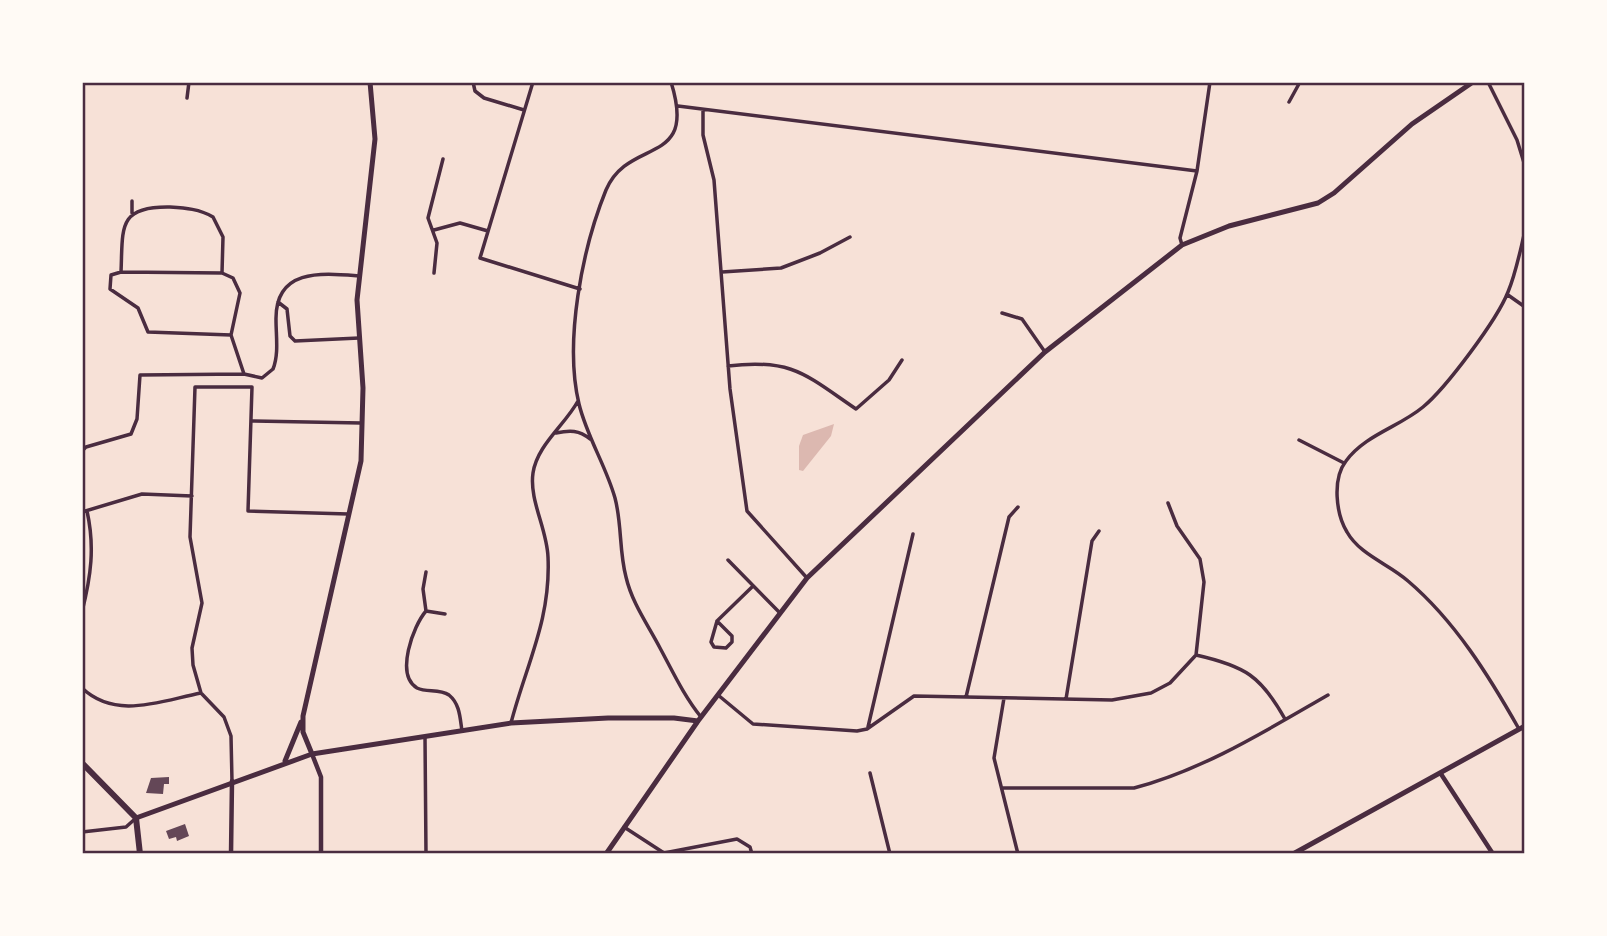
<svg xmlns="http://www.w3.org/2000/svg" width="1607" height="936" viewBox="0 0 1607 936" font-family="'Varela Round',sans-serif">
<style>
.water{fill:#dcb8b0}
.building{fill:#644757}
.lines{fill:none;stroke-linecap:round;stroke-linejoin:round}
.minor{stroke:#4a2c40;stroke-width:3.5}
.tertiary{stroke:#4a2c40;stroke-width:4.5}
.secondary{stroke:#4a2c40;stroke-width:5}
.primary{stroke:#4a2c40;stroke-width:6}
.neatline{fill:none;stroke:#4a2c40;stroke-width:2.5}
</style>
<rect width="100%" height="100%" fill="#f7e1d7"/>
<path class="water" d="M834 424 831 436 803 471 799 470V446L803 435Z"/>
<path class="building" d="M169 777V784H164L163 794 146 793 151 778Z
M185 824 189 836 177 841 176 837 169 839 166 831Z"/>
<g class="lines">
<path class="minor" d="M473 82 475 91 484 98 524 110
M533 82 480 258 580 289
M671 82C698 168 629 136 606 190 582 249 564 342 579 404 587 437 606 466 615 498 622 524 619 551 626 577 632 603 648 625 660 648 673 672 684 696 701 717
M1488 82 1517 140 1525 166
M187 98 189 82
M1289 102 1300 82
M678 106 1197 171
M703 110V135L714 180 730 389 747 511 807 578
M132 213V201
M434 230 460 223 488 231
M1182 245 1180 238 1197 171 1210 82
M121 272C123 228 117 206 170 207 185 208 200 209 213 217L223 237 222 273
M722 272 781 268 820 253 850 237
M434 273 437 243 428 218 443 159
M1508 295 1525 307
M278 302 287 309 290 336 295 341 359 338
M1002 313 1022 319 1045 352
M728 366C792 358 806 375 856 409L889 380 902 360
M244 374 262 378 273 369C279 354 276 336 276 320 275 268 322 273 359 276
M251 421 361 423
M556 433C570 430 579 430 590 439
M1299 440 1344 463
M82 451 86 447 131 434 137 419 140 375 244 374 231 335 240 293 233 278 222 273 121 272 111 275 110 289 138 308 148 332 231 335
M82 512 142 494 192 496
M728 560 779 612
M426 611C413 626 395 675 417 688 427 693 439 688 449 695 460 704 460 718 462 731
M426 611 423 589 426 572
M426 611 445 614
M82 612C91 576 95 547 87 511
M717 621 732 636V642L726 648 714 647 711 642Z
M717 621 752 587
M1196 655C1245 666 1261 676 1285 719
M82 688C116 720 160 701 201 693
M718 695 753 724 857 731 867 729 914 696 1112 700 1151 693 1170 683 1196 655 1204 582 1200 559 1177 526 1168 503
M966 697 1009 517 1018 507
M1004 698 994 758 1018 854
M1066 699 1092 541 1099 531
M511 723C526 665 551 620 548 557 547 529 529 500 533 473 537 445 565 425 578 401
M868 727 913 534
M1519 729C1489 676 1455 621 1408 581 1389 564 1360 555 1347 532 1336 514 1332 479 1346 461 1365 435 1399 427 1423 407 1446 388 1497 320 1508 292 1516 273 1520 251 1525 231
M425 737 426 854
M870 773 890 854
M232 781 231 736 224 717 201 693 193 665 192 648 202 603 190 537 195 387H252L248 511 348 514
M1002 788H1134C1203 770 1267 730 1328 695
M624 827 664 853 737 839 750 847 752 854
M82 832 126 827 136 818"/>
<path class="tertiary" d="M312 754 321 777V854
M1441 774 1493 854
M231 854 232 781"/>
<path class="secondary" d="M312 754 303 732V716L361 461 363 388 357 300 375 139 370 82
M285 761 301 722
M136 818 312 754 511 723 608 718H674L698 721
M606 854 698 721 807 578 1045 352 1182 245 1229 226 1318 203 1334 193 1412 124 1473 82
M1293 854 1525 726"/>
<path class="primary" d="M82 763 136 818 140 854"/>
</g>
<rect width="1607" height="936" fill="none" stroke="#fffaf5" stroke-width="168"/>
<rect x="84" y="84" width="1439" height="768" class="neatline"/>
</svg>
